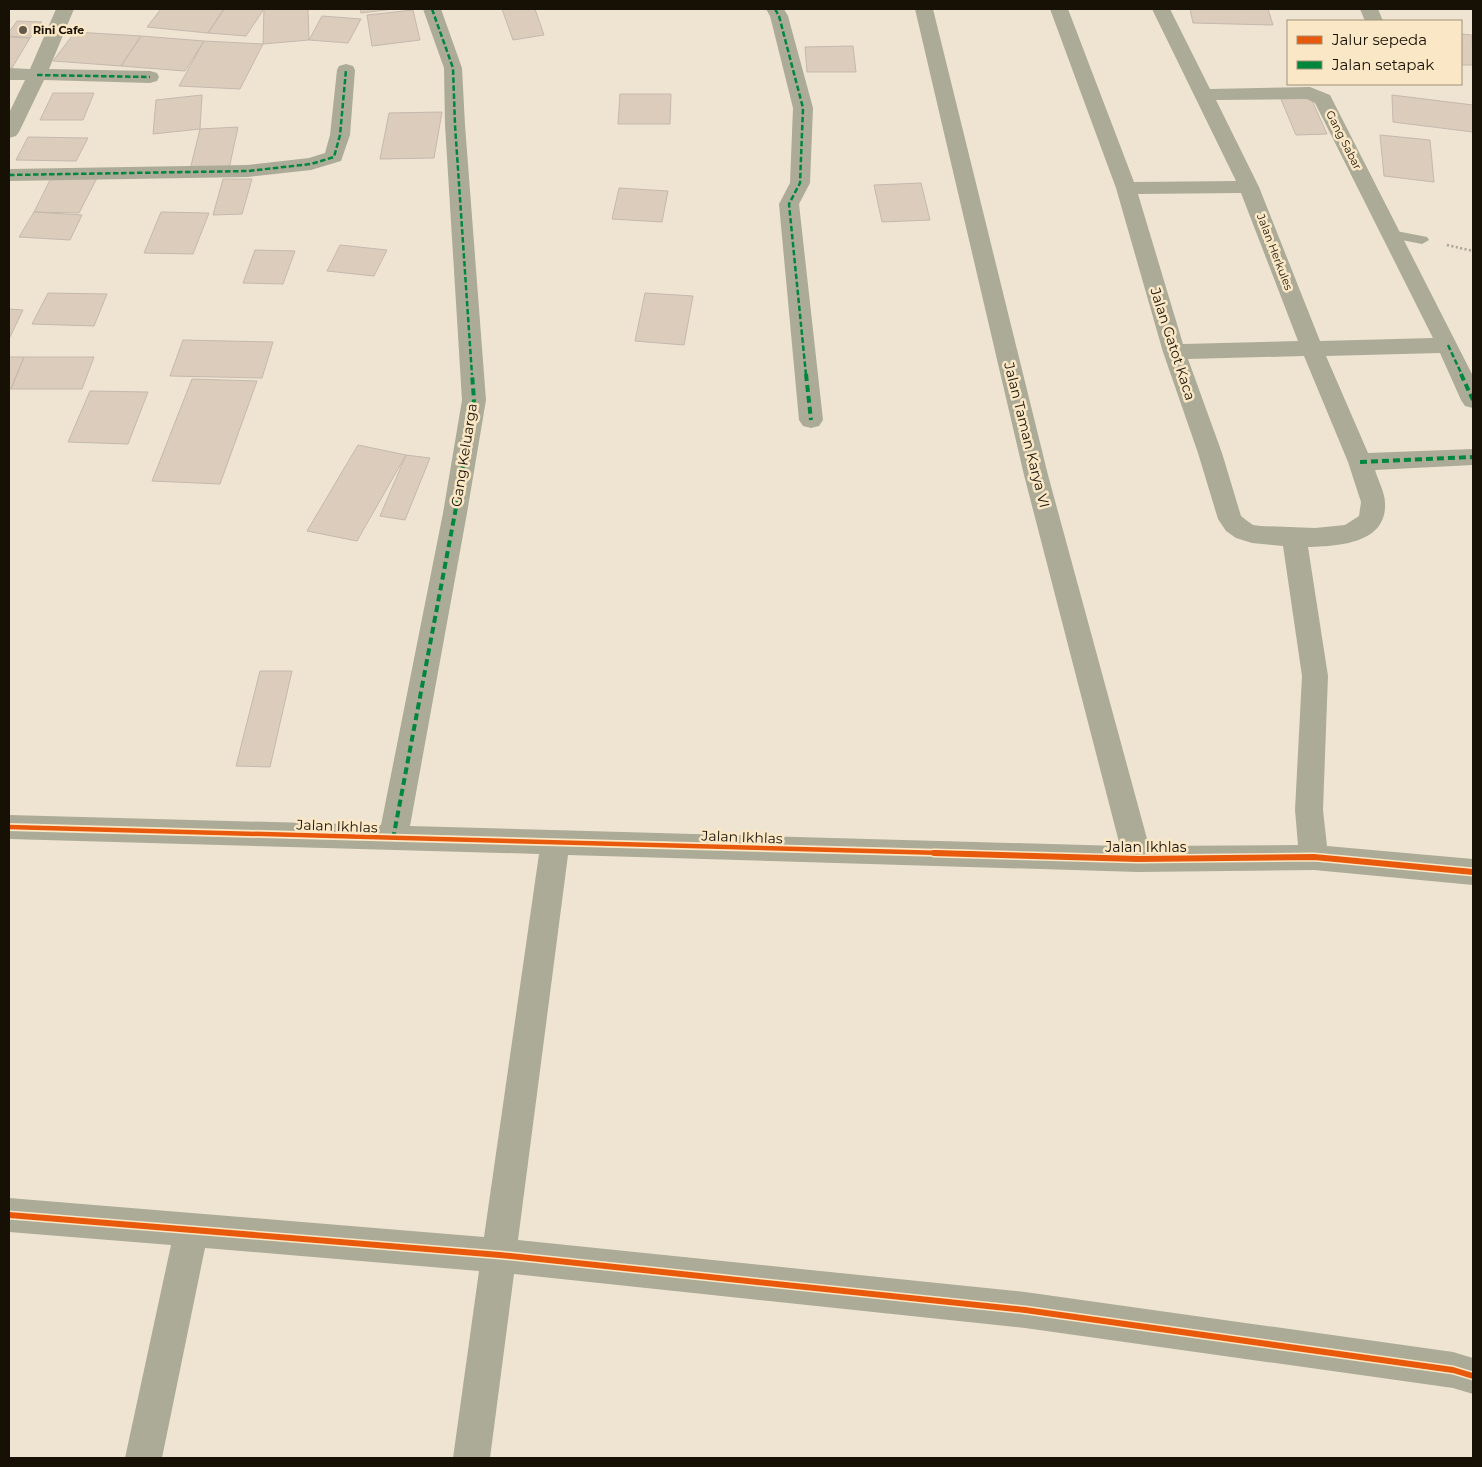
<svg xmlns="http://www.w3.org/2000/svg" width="1482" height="1467" viewBox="0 0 1482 1467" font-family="Montserrat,sans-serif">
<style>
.building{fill:#dcccbb;stroke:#c4b9ad}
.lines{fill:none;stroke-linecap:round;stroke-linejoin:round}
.path{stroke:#a7a595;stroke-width:2.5;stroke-dasharray:2 2.5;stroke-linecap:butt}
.service{fill:#acab97;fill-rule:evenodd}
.minor{fill:#acab97;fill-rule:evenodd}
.quiet-far1{stroke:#00873e;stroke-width:2.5;stroke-dasharray:5.5 2.5;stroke-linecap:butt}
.quiet{stroke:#00873e;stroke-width:4;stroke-dasharray:7 4;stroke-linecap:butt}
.cycleway-far1-casing{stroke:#fae7c5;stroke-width:8}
.cycleway-casing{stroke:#fae7c5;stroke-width:9}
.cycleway-far1{stroke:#e8590c;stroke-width:4.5}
.cycleway{stroke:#e8590c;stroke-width:6}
.poi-dot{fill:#625a4c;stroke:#fae7c5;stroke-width:2}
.labels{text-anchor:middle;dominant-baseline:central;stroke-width:5;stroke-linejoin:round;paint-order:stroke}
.far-poi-label{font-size:11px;font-weight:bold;fill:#161005;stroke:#fae7c5;text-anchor:start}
.far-street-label{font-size:11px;fill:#161005;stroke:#fae7c5}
.street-label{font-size:14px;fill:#161005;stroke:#fae7c5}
</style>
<rect width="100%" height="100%" fill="#eee4d1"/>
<path class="building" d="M161 9H224L208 33 147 27Z
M224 9H264L246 36 208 33Z
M264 9H308L309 40 263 44Z
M360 9H394L361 13Z
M502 9H535L544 35 513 40Z
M1190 9H1268L1273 25 1193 23Z
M413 10 420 40 372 46 367 15Z
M322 16 361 19 348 43 309 40Z
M17 21 42 22 30 38 9 36V32Z
M75 32 141 36 121 66 53 61Z
M1461 34 1472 35 1473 65H1461Z
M141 36 204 41 185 71 121 66Z
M9 37 30 38 12 68H9Z
M204 41 263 44 240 89 179 86Z
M853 46 856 72H807L805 47Z
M53 93H94L83 120H40Z
M620 94H671L670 124H618Z
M202 95 200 129 153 134 156 100Z
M1392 95 1473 105V132L1393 122Z
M1310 96 1327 134 1296 135 1280 97Z
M442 112 434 158 380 159 389 113Z
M238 127 229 169 190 170 200 129Z
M1380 135 1430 140 1434 182 1384 176Z
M28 137 88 138 76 161 16 160Z
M52 176 97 178 79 213 34 212Z
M223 179H252L242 214 213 215Z
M921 183 930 220 882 222 874 185Z
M619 188 668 191 662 222 612 219Z
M34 212 82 215 70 240 19 237Z
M161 212 209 213 193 254 144 253Z
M340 245 387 250 374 276 327 271Z
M255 250 295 251 283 284 243 283Z
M48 293 107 294 94 326 32 324Z
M645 293 693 296 684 345 635 341Z
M9 309 23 310 9 339Z
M183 340 273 342 262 378 170 376Z
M9 357H24L11 389H9Z
M24 357H94L82 389H11Z
M192 379 257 381 220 484 152 481Z
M90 391 148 392 128 444 68 442Z
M358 445 406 455 357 541 307 531Z
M406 455 430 458 405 520 380 516Z
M260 671H292L270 767 236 766Z"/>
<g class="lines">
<path class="path" d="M1447 245 1473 251"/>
<path class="service" d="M1391 230 1427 237 1429 240 1422 244 1386 237 1384 234Z"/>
<path class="minor" d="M56 9H74L49 69 150 71 157 73 159 77 157 81 150 83 44 80 19 132 16 136 9 138V113L25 80H9V68L30 69Z
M423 9H441L462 68 465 125 486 400 467 513 410 826 1120 846 1024 475 915 9H933L1048 475 1149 846 1298 845 1295 810 1302 676 1283 546 1252 543 1236 538 1226 531 1218 519 1198 453 1163 352 1116 188 1050 9H1068L1134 182 1236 181 1152 9H1170L1210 89 1310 87 1330 95 1473 376V408L1465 406 1461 400 1440 353 1326 356 1368 453 1473 449V465L1375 470C1378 480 1385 493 1385 503 1387 544 1338 546 1308 547L1328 676 1323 810 1327 846 1473 859V885L1314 870 1138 872 568 855 518 1240 1025 1292 1453 1352 1473 1358V1394L1453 1388 1025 1328 514 1274 490 1458H453L479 1271 205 1248 162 1458H125L171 1245 9 1232V1198L484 1237 539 854 9 839V815L381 825 443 513 462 400 445 125 444 68ZM1307 99 1315 103 1433 338 1320 341 1259 187 1216 100ZM1241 193 1298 341 1183 344 1138 194ZM1304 356 1348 462 1361 502 1359 516 1345 525 1315 528 1261 526 1253 525 1246 520 1241 516 1222 453 1188 359Z
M766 9H784L788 16 813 108 810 183 799 204 823 420 819 426 811 428 803 426 799 420 779 204 790 183 793 108 770 16Z
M1360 9H1378L1383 21H1365Z
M346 64 353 66 355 70 350 135 341 161 311 170 248 177 9 181V169L248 165 309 158 325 153 330 135 337 70 339 66Z"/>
<path class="quiet-far1" d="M432 9 453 68 455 125 472 375
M775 9 779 16 803 108 800 183 789 204 806 375
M37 75 150 77
M9 175 248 171 311 164 334 157 340 135 346 70
M1448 345 1462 375"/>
<path class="quiet" d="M806 374 811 420
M1461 374 1473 400
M1360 462 1473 457
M393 839 455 513 474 400 472 374"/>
<g class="cycleway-far1-casing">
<path id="cycleway-far1" d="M9 827 978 854"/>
</g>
<g class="cycleway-casing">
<path id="cycleway" d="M934 853 1138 859 1314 857 1473 872
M9 1215 500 1255 1025 1310 1453 1370 1473 1376"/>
</g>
<use href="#cycleway-far1" class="cycleway-far1"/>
<use href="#cycleway" class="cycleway"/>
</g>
<circle class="poi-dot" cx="23" cy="30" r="5"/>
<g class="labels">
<g class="far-poi-label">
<text x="33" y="30">Rini Cafe</text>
</g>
<g class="far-street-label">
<text transform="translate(1344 140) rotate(63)">Gang Sabar</text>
<text transform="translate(1275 252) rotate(69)">Jalan Herkules</text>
</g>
<g class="street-label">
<text transform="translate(1173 344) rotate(72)">Jalan Gatot Kaca</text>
<text transform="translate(1027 435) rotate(76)">Jalan Taman Karya VI</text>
<text transform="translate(464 455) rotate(-81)">Gang Keluarga</text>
<text transform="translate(337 826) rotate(2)">Jalan Ikhlas</text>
<text transform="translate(742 837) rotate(2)">Jalan Ikhlas</text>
<text x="1146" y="847">Jalan Ikhlas</text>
</g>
</g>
<rect width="1482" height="1467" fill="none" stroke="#161005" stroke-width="20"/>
<rect x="1287" y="20" width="175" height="65" fill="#fae7c5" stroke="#9f9178"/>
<rect x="1297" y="36" width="25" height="8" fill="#e8590c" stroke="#9f9178"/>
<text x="1332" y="45" font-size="15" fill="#161005">Jalur sepeda</text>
<rect x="1297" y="61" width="25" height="8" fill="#00873e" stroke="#9f9178"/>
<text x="1332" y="70" font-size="15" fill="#161005">Jalan setapak</text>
</svg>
